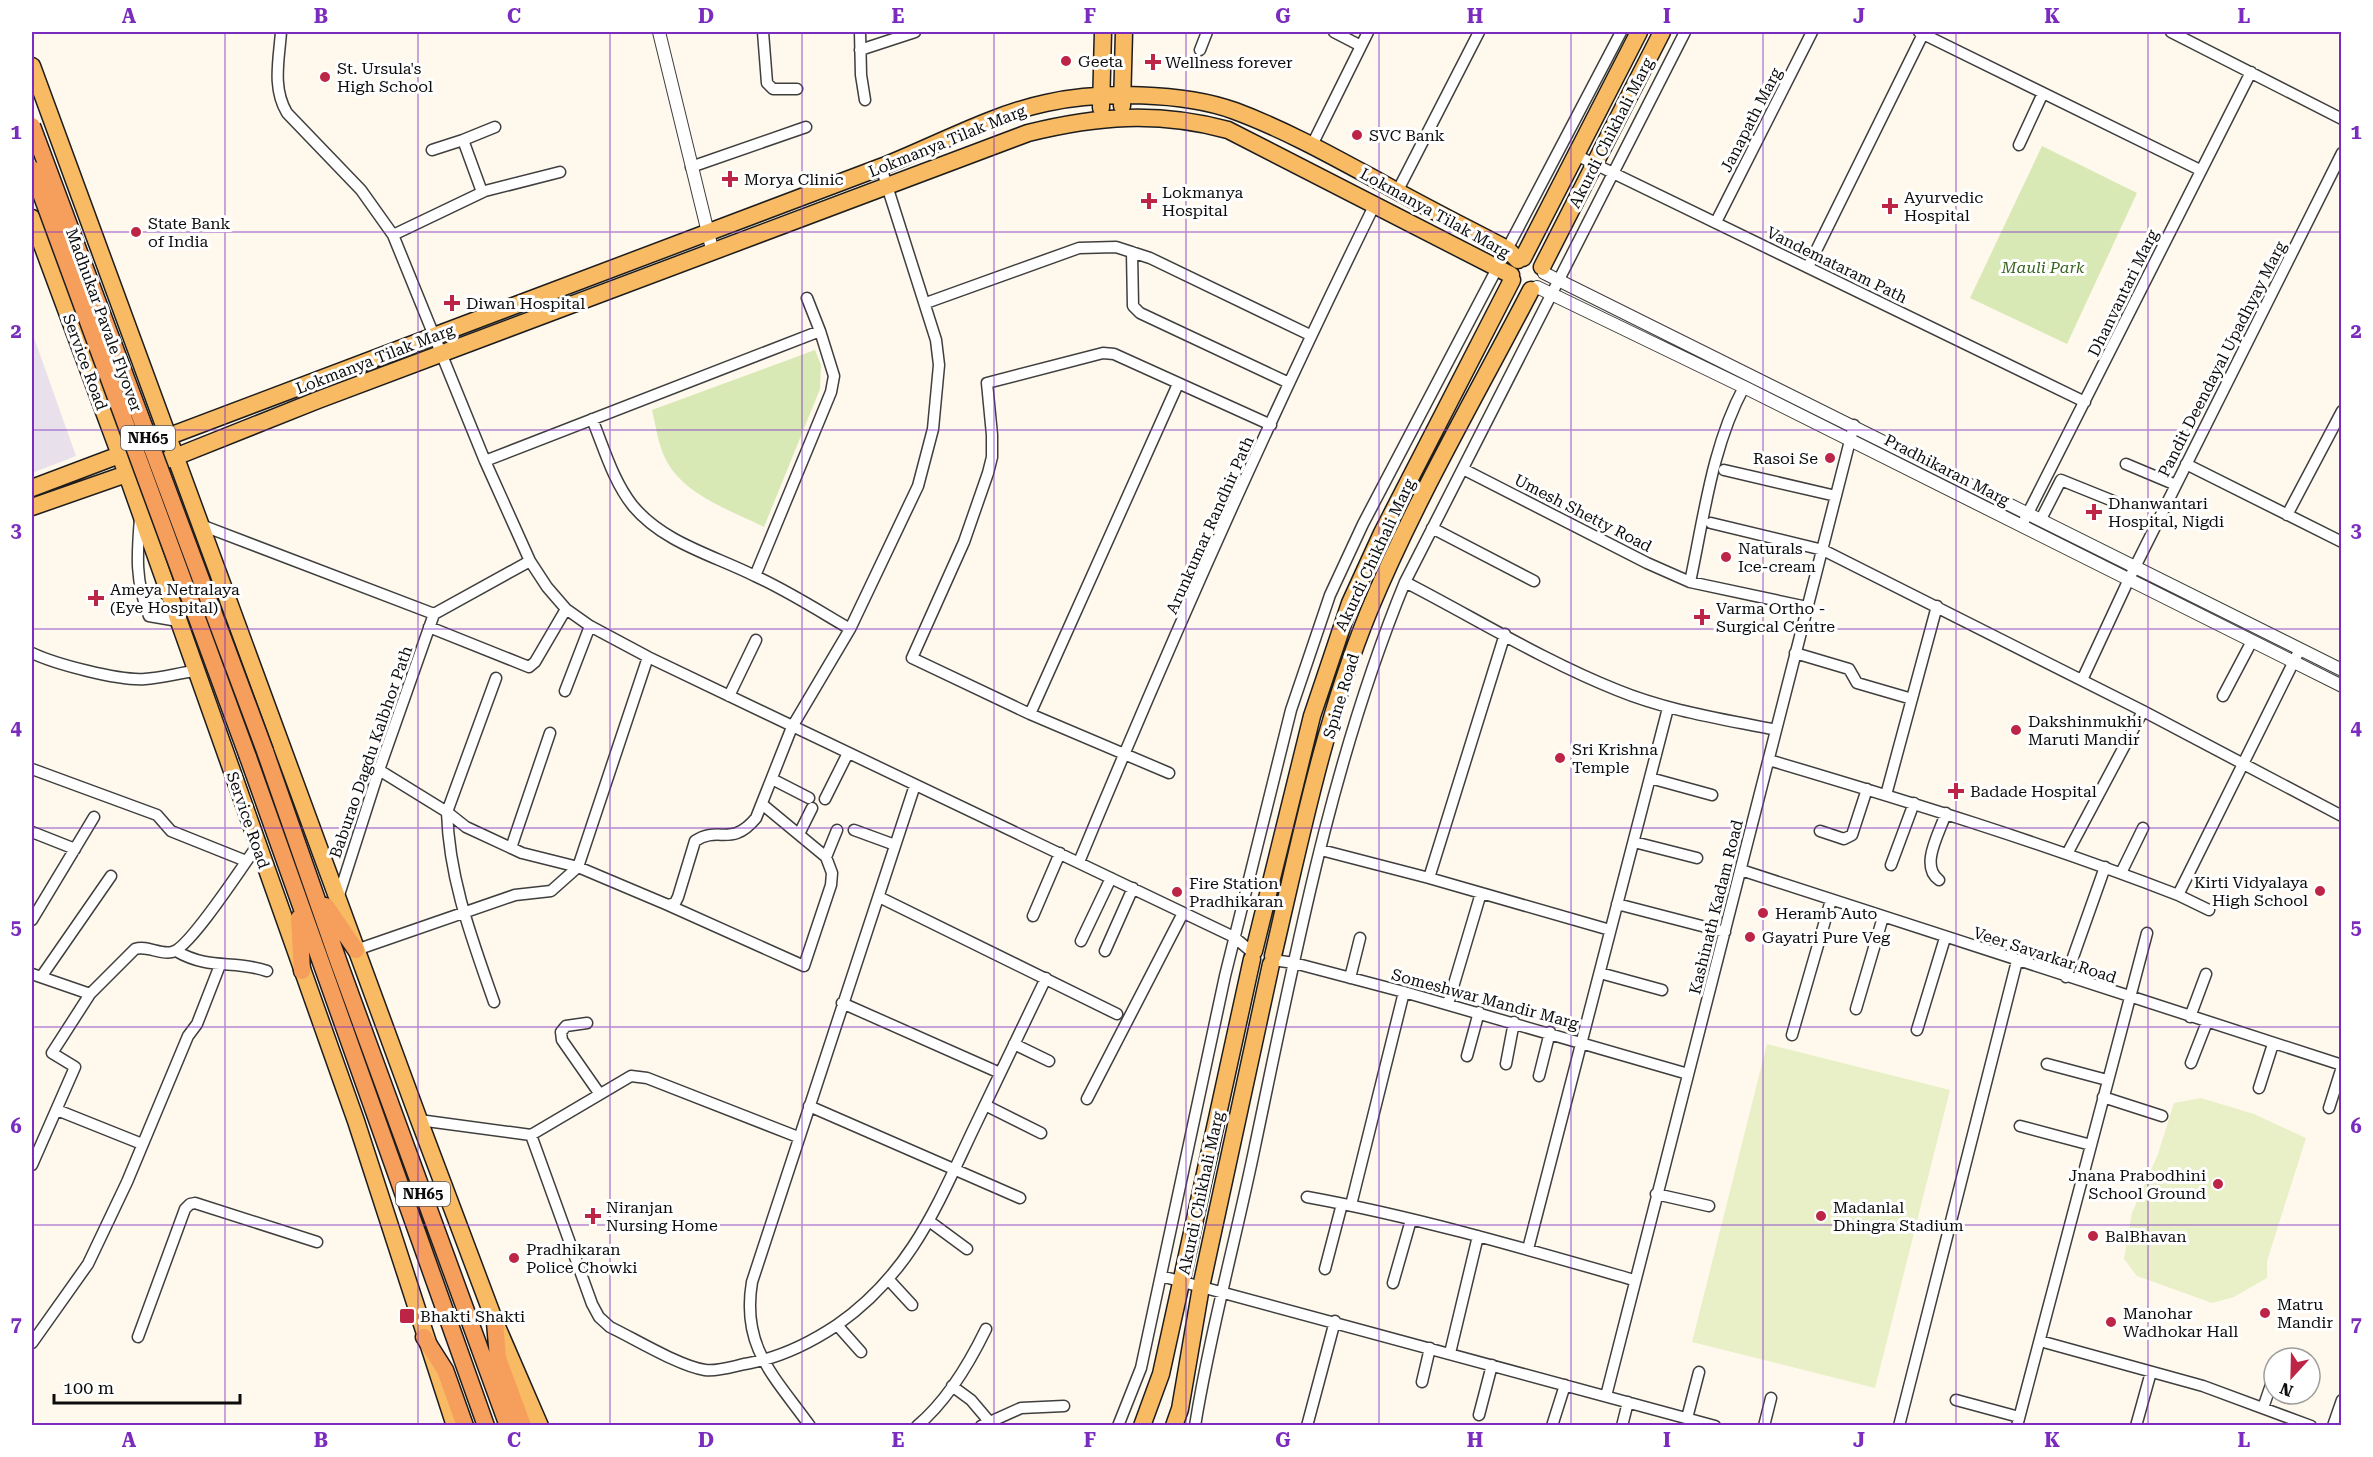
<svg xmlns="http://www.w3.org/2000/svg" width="2373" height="1457" viewBox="0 0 2373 1457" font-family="'Roboto Serif',serif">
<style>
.industrial{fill:#e8e1eb}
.green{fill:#d9e9b6}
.pitch{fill:#e9f0c8}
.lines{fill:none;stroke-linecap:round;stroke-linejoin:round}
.minor-casing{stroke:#3f3f3f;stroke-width:13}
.tertiary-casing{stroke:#3f3f3f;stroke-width:14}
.primary-casing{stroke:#1d1d1d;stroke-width:19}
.trunk-casing{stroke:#1d1d1d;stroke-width:19}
.minor{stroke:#fff;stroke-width:10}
.tertiary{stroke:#fff;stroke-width:12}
.primary{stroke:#f8ba63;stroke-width:16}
.trunk{stroke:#f69e5c;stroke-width:16}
.trunk-bridge-casing{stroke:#1d1d1d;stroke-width:19;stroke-linecap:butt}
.trunk-bridge{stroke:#f69e5c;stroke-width:16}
.grid{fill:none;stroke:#7b2cbf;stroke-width:1.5;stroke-opacity:0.55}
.poi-dot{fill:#bc2546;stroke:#fff;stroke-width:2}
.labels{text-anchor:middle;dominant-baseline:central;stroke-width:6;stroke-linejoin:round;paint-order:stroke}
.shield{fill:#fff;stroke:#555;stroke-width:1.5}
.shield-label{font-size:15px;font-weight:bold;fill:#0c0c0c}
.poi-label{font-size:16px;fill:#0c0c0c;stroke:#fff;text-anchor:start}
.street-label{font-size:16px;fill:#0c0c0c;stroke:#fff}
.park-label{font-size:16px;font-style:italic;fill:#38641d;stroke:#fff}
.neatline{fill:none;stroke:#7b2cbf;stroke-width:2}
.grid-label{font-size:20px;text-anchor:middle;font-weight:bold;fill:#7b2cbf}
</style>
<rect width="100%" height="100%" fill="#fff8ec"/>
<path class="industrial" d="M32 332 76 456 32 473Z"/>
<path class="green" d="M2042 146 2137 193 2067 344 1970 298Z
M815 350 821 365 820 389 764 527C730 510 684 495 666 460 658 445 656 426 652 410Z"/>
<path class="pitch" d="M1767 1044 1950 1090 1875 1388 1692 1342Z
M2201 1098 2254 1114 2306 1138 2267 1261V1278L2234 1297 2212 1303 2137 1276 2124 1259 2132 1213 2158 1154 2174 1103Z"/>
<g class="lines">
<g class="minor-casing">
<path id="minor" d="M281 32C279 60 272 88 287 113L361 190 393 235 485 461 530 561 547 587 566 609 590 626 648 657 1234 937 1253 953
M763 32 767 83 773 89H797
M860 32 861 75 865 100
M1334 32 1361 46
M1919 32 2200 170
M2171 32 2342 119
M860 50 915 32
M1200 50 1207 32
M463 140 495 127
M1312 145 1368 32
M2019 145 2043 93
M432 150 463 140 482 192
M1576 155 2085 402
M691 167 806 127
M1397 192 1479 32
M1716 222 1812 32
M393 235 485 191 560 172
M1132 252 1133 306 1140 313 1289 383
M1808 267 1923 34
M807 298 820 331
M926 303 1079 248 1116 247 1150 258 1310 335
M592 419C604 448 613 481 633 506 664 543 713 555 755 576 788 591 819 611 850 629
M485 461 820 331 834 376 831 392 755 576
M2126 464 2176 485
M2186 464 2342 542
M1463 469 1647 563 1690 582 1807 607
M1724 470 1836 496
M2287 515 2342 411
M140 518C137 555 135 581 149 616L178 621
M2041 519 2061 480 2123 505
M2024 521 2251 72
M1711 523 1823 550 2143 711 2342 816
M201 525 434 614 530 561
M1432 528 1534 581
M1405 582C1475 618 1544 661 1617 690 1668 711 1723 719 1776 730
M1690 582C1704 517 1712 446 1744 387
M429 627 529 667 535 662 566 609
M32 653C55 664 119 681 145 679 161 678 179 673 195 671
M1795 653 1849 669 1857 683 1912 699
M496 678 447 812 466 827 522 853 578 867 668 905 675 903 678 897 695 841C719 825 731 848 756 818L792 727 850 629 918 486 933 429 939 365 936 340 881 167
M2082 680 2129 579 2342 153
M565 691 590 626
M729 696 756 640
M2223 696 2252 641
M1030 714 1178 384
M1769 760C1907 801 2044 843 2178 895L2300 649
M32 769 157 815 171 831 246 861
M379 770 447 812C449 879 472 939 494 1002
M1169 773 1030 714 912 658 964 542 988 473 992 457V435L987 383 1103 353 1114 354 1271 425
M1650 778 1712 795
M772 779 809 798
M1886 795 1937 606
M825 799 848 753
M854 830 895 845
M1820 831 1844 839 1852 835 1867 789
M32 832 75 849
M799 834 812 808
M1634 842 1697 858
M511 848 550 733
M1321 850 1429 878 1610 930
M2067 854 2143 711
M826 857 837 830
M1079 862C1171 640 1269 419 1375 204
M1891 865 1914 803
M1741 870 2342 1065
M2121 873 2143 828
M1429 878 1505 634
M1939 880C1919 866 1940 832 1946 813
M2178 895 2209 910
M879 897 1117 1014
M338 898 379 770 434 614
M1617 904 1725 932
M668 905 804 966 831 885 832 873 826 857 762 804
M1033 916 1060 853
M32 920 94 817
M1081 941 1111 878
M356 950 515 895 551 891 578 867 648 657
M176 951C211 971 232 959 267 971
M1105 951 1133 888
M1273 960 1294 963 1404 992 1688 1074
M1600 973 1662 990
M32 974 90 994
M41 977 111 876
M2066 977 2105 867
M1350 978 1360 938
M842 1003 1000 1073
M1448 1004 1481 893
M1856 1009 1883 917
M2190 1017 2206 974
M587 1023 566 1026 561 1032 562 1040 599 1093
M1917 1030 1945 938
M1792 1035 1831 900
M1014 1044 1049 1061
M1467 1056 1479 1012
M2191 1063 2207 1022
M1506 1064 1514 1022
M2047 1064 2107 1080
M1539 1076 1550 1032
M2259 1088 2273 1044
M2103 1097 2162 1116
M1087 1099 1183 913
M985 1105 1041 1133
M809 1106 1020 1198
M2329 1108 2342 1067
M57 1110 142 1144
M419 1120 531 1135 631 1076 647 1078 798 1137
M2020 1126 2091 1145
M531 1135 592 1304 599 1317 610 1327C635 1339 679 1366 705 1370 719 1372 737 1365 750 1363 782 1357 810 1343 837 1325 910 1274 936 1208 973 1130 997 1080 1021 1029 1046 978
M32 1165 75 1067 52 1053 90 994 135 949C147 945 160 955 172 952 189 949 244 864 257 846
M1656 1194 1709 1206
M1307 1197C1417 1217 1526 1249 1634 1280
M1351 1205 1404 992
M929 1221 967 1249
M1528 1249 1668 708
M1325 1269 1342 1204
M1161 1276 1715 1426
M889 1280 912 1305
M1393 1283 1411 1220
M837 1325 861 1352
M138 1337 185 1209 190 1204 195 1203 317 1242
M2040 1341 2203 1386 2311 1426
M32 1343 88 1264 127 1182 188 1036 197 1024 220 965
M1450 1353 1478 1236
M1422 1382 1430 1348
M952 1386 971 1400 988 1420
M1606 1396 1854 425
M1956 1400 2019 1417
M2263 1408 2274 1376
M1479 1415 1492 1365
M1687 1418 1699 1372
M810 1426C774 1376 741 1347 752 1282L915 785
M917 1426C947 1401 969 1364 986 1329
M981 1426 1021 1408 1064 1406
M1118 1426 1141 1368 1225 976 1291 710 1330 595 1363 524 1621 32
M1195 1426C1210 1332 1236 1239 1255 1146 1295 956 1331 762 1405 582L1685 32
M1307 1426 1335 1321
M1552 1426 1565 1385
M1622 1426 1628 1402
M1764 1426 1771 1398
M1899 1426 2017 961
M2017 1426 2147 933
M2136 1426 2151 1372
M2333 1426 2342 1400"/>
</g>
<g class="tertiary-casing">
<path id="tertiary" d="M659 32 713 253
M1544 273 2342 670
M1537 287 1748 389 2342 686"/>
</g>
<g class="primary-casing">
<path id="primary" d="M32 66 419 1120 495 1322 540 1426
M1122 106 1124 32
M1101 108 1103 32
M32 218 120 455 356 1121 455 1426
M1523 258 1639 32
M1542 267 1662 32
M32 488 881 167C932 147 993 114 1046 103 1100 91 1183 92 1235 111 1286 130 1334 157 1382 183 1423 206 1465 227 1507 249L1518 260
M32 507 175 457 318 400 1028 133C1097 116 1157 111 1228 130L1511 275
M1254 951 1312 716 1350 603 1382 533 1512 280
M1273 956C1300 841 1324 721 1369 611 1415 500 1476 396 1531 290
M1142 1426 1161 1374 1252 959
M1174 1426 1180 1409 1201 1287 1271 964"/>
</g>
<g class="trunk-casing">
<path id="trunk" d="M265 751 339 963 508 1426
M248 757 486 1426
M326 906 356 950
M299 918 302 971
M495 1322 498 1358 523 1426
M424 1337 445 1370 465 1426"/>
</g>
<use href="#minor" class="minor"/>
<use href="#tertiary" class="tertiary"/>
<use href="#primary" class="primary"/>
<use href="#trunk" class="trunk"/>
<g class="trunk-bridge-casing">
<path id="trunk-bridge" d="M32 126 265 751
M32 169 248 757"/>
</g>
<use href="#trunk-bridge" class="trunk-bridge"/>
</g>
<path class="grid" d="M225 32V1426M418 32V1426M610 32V1426M802 32V1426M994 32V1426M1186 32V1426M1379 32V1426M1571 32V1426M1763 32V1426M1956 32V1426M2148 32V1426M32 232H2342M32 430H2342M32 629H2342M32 828H2342M32 1027H2342M32 1225H2342"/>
<g class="poi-dot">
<circle cx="1066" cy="61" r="6"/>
<path d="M1150 53h6v6h6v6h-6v6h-6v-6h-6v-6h6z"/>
<circle cx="325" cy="77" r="6"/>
<circle cx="1357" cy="135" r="6"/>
<path d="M727 170h6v6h6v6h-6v6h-6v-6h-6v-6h6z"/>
<path d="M1146 192h6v6h6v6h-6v6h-6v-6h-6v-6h6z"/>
<path d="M1887 197h6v6h6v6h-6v6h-6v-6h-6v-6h6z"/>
<circle cx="136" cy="232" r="6"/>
<path d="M449 294h6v6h6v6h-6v6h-6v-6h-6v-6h6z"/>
<circle cx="1830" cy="458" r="6"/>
<path d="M2091 503h6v6h6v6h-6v6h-6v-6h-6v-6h6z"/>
<circle cx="1726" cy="557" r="6"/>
<path d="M93 589h6v6h6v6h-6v6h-6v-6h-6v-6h6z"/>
<path d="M1699 608h6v6h6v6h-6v6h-6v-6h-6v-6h6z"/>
<circle cx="2016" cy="730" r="6"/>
<circle cx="1560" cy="758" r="6"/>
<path d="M1953 782h6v6h6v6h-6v6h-6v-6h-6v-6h6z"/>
<circle cx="2320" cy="891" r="6"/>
<circle cx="1177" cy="892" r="6"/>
<circle cx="1763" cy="913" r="6"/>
<circle cx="1750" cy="937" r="6"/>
<circle cx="2218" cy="1184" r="6"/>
<path d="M590 1207h6v6h6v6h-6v6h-6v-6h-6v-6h6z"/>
<circle cx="1821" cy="1216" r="6"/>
<circle cx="2093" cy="1236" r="6"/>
<circle cx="514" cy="1258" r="6"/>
<circle cx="2265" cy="1313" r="6"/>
<rect x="399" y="1308" width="16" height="16" rx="3"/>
<circle cx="2111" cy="1322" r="6"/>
</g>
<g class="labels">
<g class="shield">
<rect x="121" y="426" width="54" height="24" rx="4.5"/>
<rect x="396" y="1182" width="54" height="24" rx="4.5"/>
</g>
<g class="shield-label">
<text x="148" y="438">NH65</text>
<text x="423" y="1194">NH65</text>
</g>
<g class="poi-label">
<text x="1078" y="61">Geeta</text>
<text x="1165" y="62">Wellness forever</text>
<text x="337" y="68">St. Ursula's<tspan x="337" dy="18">High School</tspan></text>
<text x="1369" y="135">SVC Bank</text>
<text x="744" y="179">Morya Clinic</text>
<text x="1162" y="192">Lokmanya<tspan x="1162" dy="18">Hospital</tspan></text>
<text x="1904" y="197">Ayurvedic<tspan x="1904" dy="18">Hospital</tspan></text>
<text x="148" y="223">State Bank<tspan x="148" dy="18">of India</tspan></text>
<text x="466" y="303">Diwan Hospital</text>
<text x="1818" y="458" text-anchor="end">Rasoi Se</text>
<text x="2108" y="503">Dhanwantari<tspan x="2108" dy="18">Hospital, Nigdi</tspan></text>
<text x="1738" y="548">Naturals<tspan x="1738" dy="18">Ice-cream</tspan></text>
<text x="110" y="589">Ameya Netralaya<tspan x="110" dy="18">(Eye Hospital)</tspan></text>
<text x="1716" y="608">Varma Ortho -<tspan x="1716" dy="18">Surgical Centre</tspan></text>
<text x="2028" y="721">Dakshinmukhi<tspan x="2028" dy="18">Maruti Mandir</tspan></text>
<text x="1572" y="749">Sri Krishna<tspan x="1572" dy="18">Temple</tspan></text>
<text x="1970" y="791">Badade Hospital</text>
<text x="2308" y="882" text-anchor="end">Kirti Vidyalaya<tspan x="2308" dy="18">High School</tspan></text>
<text x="1189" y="883">Fire Station<tspan x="1189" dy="18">Pradhikaran</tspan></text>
<text x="1775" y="913">Heramb Auto</text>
<text x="1762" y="937">Gayatri Pure Veg</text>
<text x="2206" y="1175" text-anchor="end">Jnana Prabodhini<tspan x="2206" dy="18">School Ground</tspan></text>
<text x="606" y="1207">Niranjan<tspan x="606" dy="18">Nursing Home</tspan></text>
<text x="1833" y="1207">Madanlal<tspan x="1833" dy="18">Dhingra Stadium</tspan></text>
<text x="2105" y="1236">BalBhavan</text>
<text x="526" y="1249">Pradhikaran<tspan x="526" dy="18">Police Chowki</tspan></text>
<text x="2277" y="1304">Matru<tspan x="2277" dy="18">Mandir</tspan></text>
<text x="2123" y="1313">Manohar<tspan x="2123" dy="18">Wadhokar Hall</tspan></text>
<text x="420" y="1316">Bhakti Shakti</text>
</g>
<g class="street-label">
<text transform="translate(1751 120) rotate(-63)">Janapath Marg</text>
<text transform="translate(1611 133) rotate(-63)">Akurdi Chikhali Marg</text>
<text transform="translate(947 141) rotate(-22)">Lokmanya Tilak Marg</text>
<text transform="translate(1435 213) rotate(29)">Lokmanya Tilak Marg</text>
<text transform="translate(1837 265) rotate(26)">Vandemataram Path</text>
<text transform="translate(2123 293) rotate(-64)">Dhanvantari Marg</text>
<text transform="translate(104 320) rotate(70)">Madhukar Pavale Flyover</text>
<text transform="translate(375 359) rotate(-21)">Lokmanya Tilak Marg</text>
<text transform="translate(2222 359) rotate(-63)">Pandit Deendayal Upadhyay Marg</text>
<text transform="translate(85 362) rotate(70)">Service Road</text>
<text transform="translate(1947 470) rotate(27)">Pradhikaran Marg</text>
<text transform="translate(1583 513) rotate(27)">Umesh Shetty Road</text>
<text transform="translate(1210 525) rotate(-66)">Arunkumar Randhir Path</text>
<text transform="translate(1375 555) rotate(-65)">Akurdi Chikhali Marg</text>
<text transform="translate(1341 696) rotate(-73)">Spine Road</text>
<text transform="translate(371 752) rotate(-71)">Baburao Dagdu Kalbhor Path</text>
<text transform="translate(248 820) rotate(71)">Service Road</text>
<text transform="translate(1716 907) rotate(-76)">Kashinath Kadam Road</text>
<text transform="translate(2045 955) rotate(18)">Veer Savarkar Road</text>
<text transform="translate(1485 999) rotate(15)">Someshwar Mandir Marg</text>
<text transform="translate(1201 1193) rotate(-78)">Akurdi Chikhali Marg</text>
</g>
<g class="park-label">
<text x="2043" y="267">Mauli Park</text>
</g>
</g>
<rect width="2373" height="1457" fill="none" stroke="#ffffff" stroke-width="66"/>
<g transform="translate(2292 1376) rotate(202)"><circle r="28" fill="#ffffff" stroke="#9e9e9e" stroke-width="1.5"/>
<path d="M0-4.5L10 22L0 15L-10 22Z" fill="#bc2546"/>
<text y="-9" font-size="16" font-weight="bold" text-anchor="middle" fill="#0c0c0c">N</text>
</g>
<path d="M54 1394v9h186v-9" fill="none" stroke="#0c0c0c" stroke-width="3"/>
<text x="63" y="1394" font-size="18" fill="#0c0c0c" stroke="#ffffff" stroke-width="4.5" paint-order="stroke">100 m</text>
<rect x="33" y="33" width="2307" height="1391" class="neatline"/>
<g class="grid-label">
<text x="129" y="23">A</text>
<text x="321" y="23">B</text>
<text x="514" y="23">C</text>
<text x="706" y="23">D</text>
<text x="898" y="23">E</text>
<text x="1090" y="23">F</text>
<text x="1283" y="23">G</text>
<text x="1475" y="23">H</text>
<text x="1667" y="23">I</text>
<text x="1859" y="23">J</text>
<text x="2052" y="23">K</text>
<text x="2244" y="23">L</text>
<text x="16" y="139">1</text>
<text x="2356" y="139">1</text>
<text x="16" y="338">2</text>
<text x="2356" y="338">2</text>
<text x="16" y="537">3</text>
<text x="2356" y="537">3</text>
<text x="16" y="735">4</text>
<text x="2356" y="735">4</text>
<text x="16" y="934">5</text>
<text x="2356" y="934">5</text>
<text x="16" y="1133">6</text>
<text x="2356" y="1133">6</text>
<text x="16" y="1331">7</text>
<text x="2356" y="1331">7</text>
<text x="129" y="1447">A</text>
<text x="321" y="1447">B</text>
<text x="514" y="1447">C</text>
<text x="706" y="1447">D</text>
<text x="898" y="1447">E</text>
<text x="1090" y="1447">F</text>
<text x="1283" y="1447">G</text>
<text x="1475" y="1447">H</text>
<text x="1667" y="1447">I</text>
<text x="1859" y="1447">J</text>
<text x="2052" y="1447">K</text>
<text x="2244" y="1447">L</text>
</g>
</svg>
